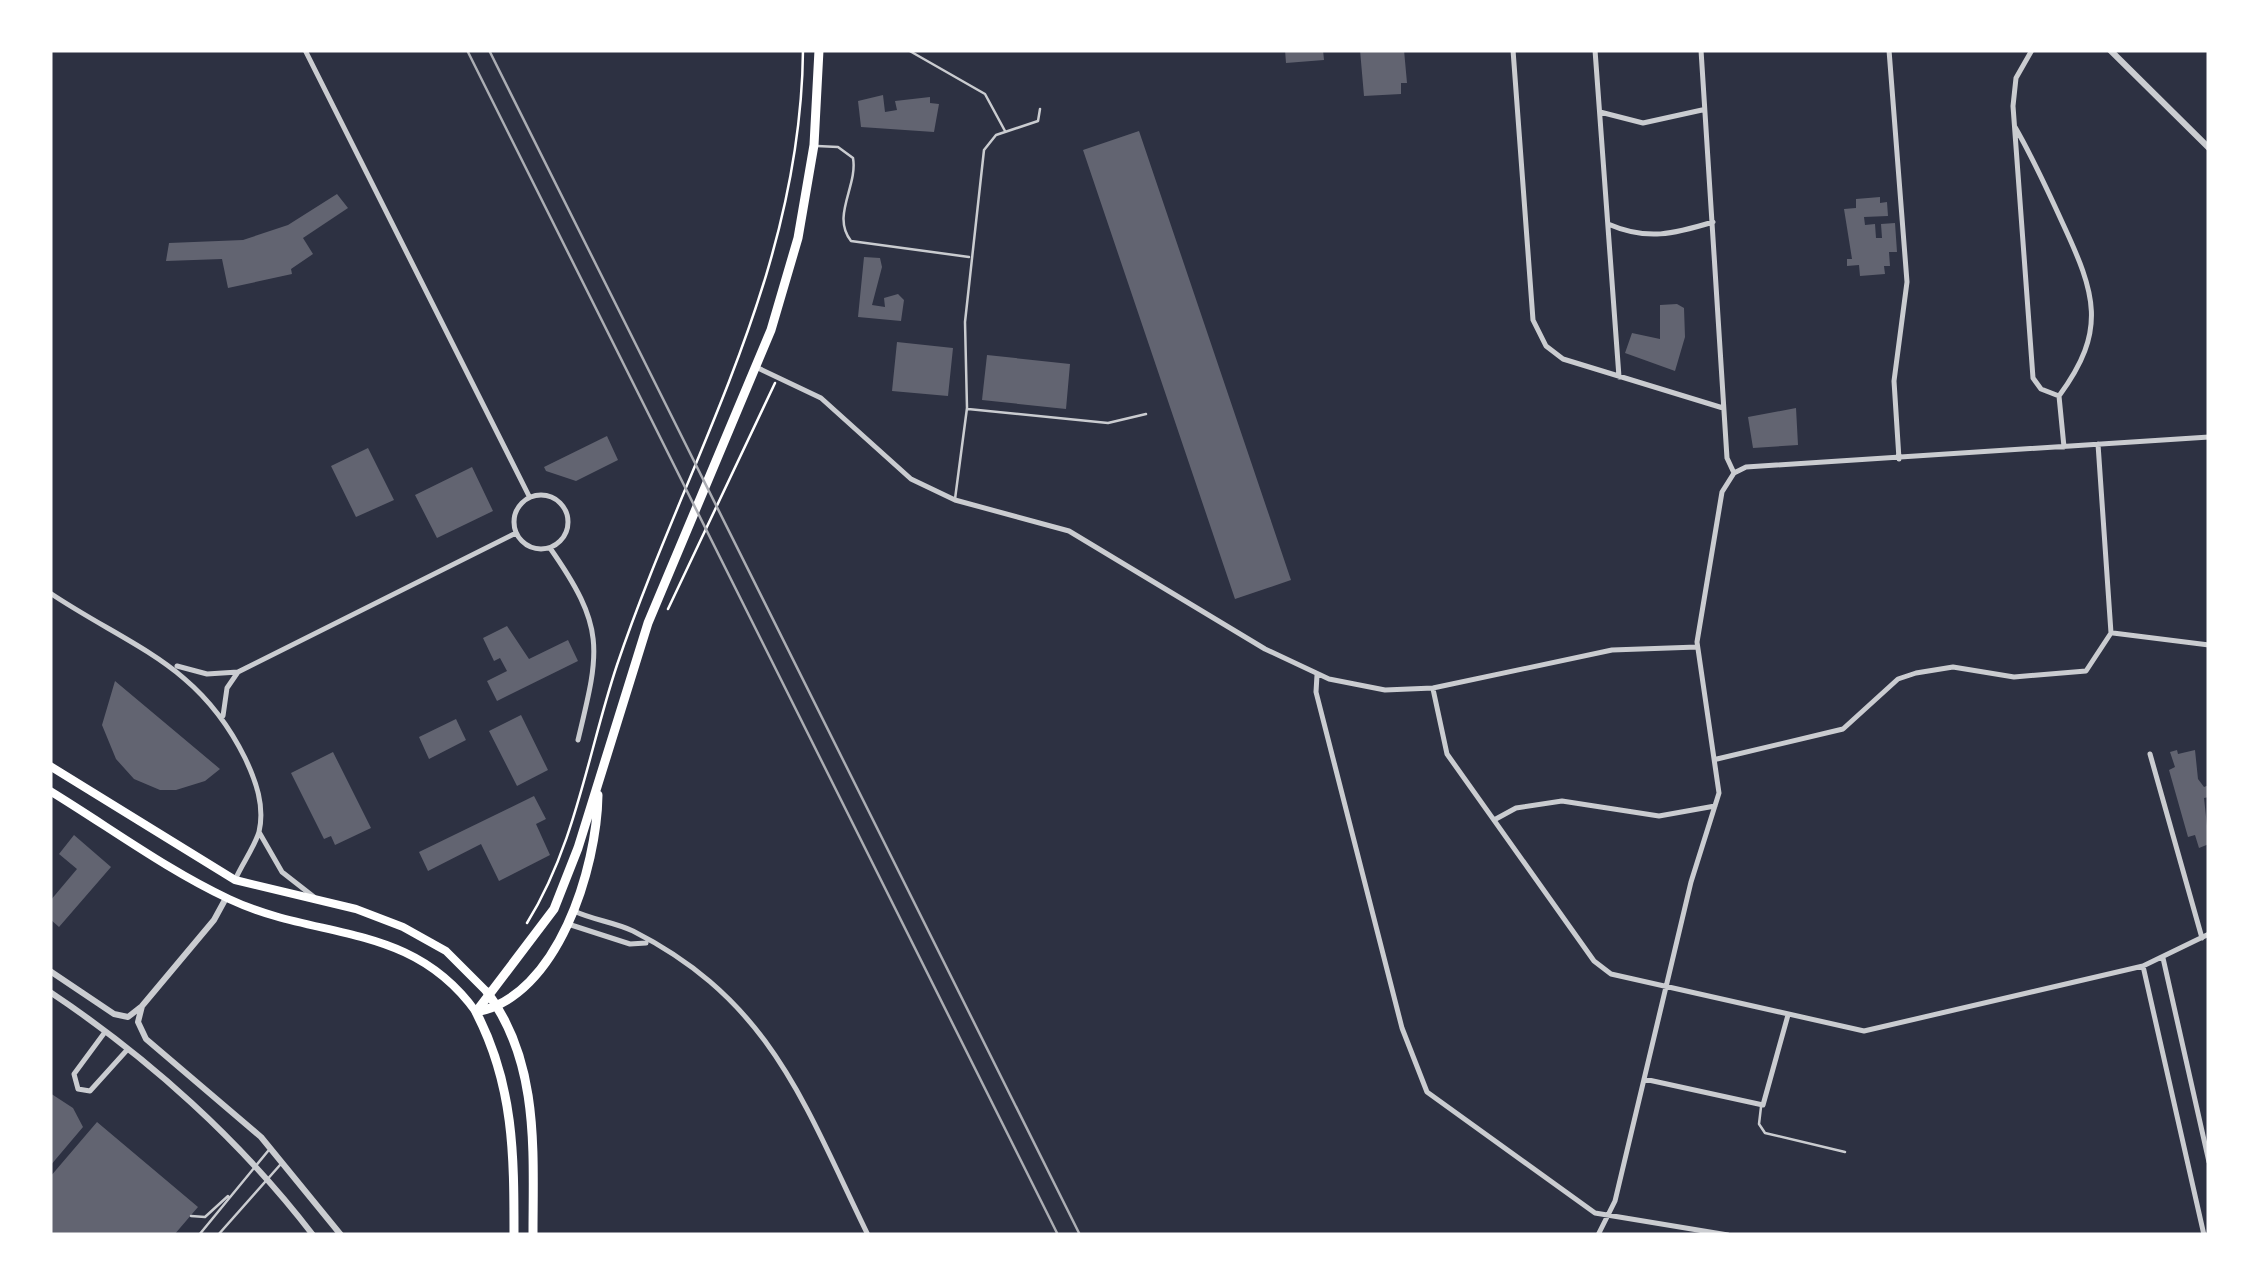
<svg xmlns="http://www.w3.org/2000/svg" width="2259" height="1285" viewBox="0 0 2259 1285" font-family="'PT Sans Narrow',sans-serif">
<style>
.building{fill:#626471}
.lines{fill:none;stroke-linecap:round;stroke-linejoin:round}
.path{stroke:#fff;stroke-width:2.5}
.service{stroke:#caccd0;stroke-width:2.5}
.minor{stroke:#caccd0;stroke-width:5}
.tertiary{stroke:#caccd0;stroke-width:6}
.secondary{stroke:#fff;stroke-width:8}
.primary{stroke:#fff;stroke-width:9}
.rail{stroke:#abadb3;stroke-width:2.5}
</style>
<rect width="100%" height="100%" fill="#2d3142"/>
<path class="building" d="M1285 50H1323L1324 60 1286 63Z
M1360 50H1404L1407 83H1401V94L1364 96Z
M883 95 885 112 897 110 895 101 930 97V103L939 104 934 132 861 127 858 101Z
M1139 131 1291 580 1235 599 1083 150Z
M337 194 348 208 303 238 313 254 291 269 292 274 228 288 222 259 166 261 169 243 243 240 288 225Z
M1880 197V203L1887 202 1888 216 1864 217 1865 225 1875 224 1876 238H1882L1881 224 1895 223 1897 252H1889L1890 266H1884L1885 274 1860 276 1859 265 1847 266V259H1852L1844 209 1856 208V199Z
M864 257 880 258 882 267 872 305 885 307 884 298 898 294 904 300 901 321 858 317Z
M1677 304 1684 308 1685 337 1675 371 1625 353 1632 333 1660 339V305Z
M897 342 953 348 948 396 892 391Z
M987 355 1070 364 1066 409 982 400Z
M1796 408 1798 445 1753 448 1748 417Z
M607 436 618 460 576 481 546 471 544 467Z
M368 448 394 500 356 517 331 466Z
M472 467 493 511 437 538 415 495Z
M507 626 529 659 568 640 578 661 497 701 487 681 507 671 500 658 494 661 483 638Z
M115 681 220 769 205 781 176 790H160L134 779 116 759 102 725Z
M521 715 548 770 517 786 489 731Z
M456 719 466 740 429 759 419 737Z
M2177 750 2178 754 2195 750 2198 779 2204 787 2209 785V797L2204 798 2209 844 2199 848 2195 835 2188 837 2169 770 2175 767 2170 752Z
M333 752 371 828 335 845 331 836 324 839 291 773Z
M534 796 546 819 536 824 550 855 499 881 481 844 428 871 419 852Z
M74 835 111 867 59 927 50 919V901L77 869 59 854Z
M50 1093 73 1108 83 1127 50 1166Z
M97 1122 198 1207 174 1235H50V1177Z"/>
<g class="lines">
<path class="path" d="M668 609 775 383
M527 923C576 844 588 752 617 665 687 458 801 276 803 50"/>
<path class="service" d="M908 50 985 94 1005 131
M817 146 838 147 853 158C858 186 831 216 851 241L969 257
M968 409 1108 423 1146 414
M955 499 967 408 965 322 984 150 996 135 1038 121 1040 109
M1761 1107 1759 1124 1765 1133 1845 1152
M191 1216 205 1217 228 1196
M199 1235 268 1151
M218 1235 280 1165"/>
<path class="minor" d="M305 50 529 496
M1513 50 1533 320 1546 346 1563 359 1723 408
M1595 50 1619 377
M1701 50 1727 458 1734 473
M1889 50 1907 282 1894 381 1899 459
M1600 112 1643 123 1702 110
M2015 127C2033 158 2048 191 2063 224 2095 293 2108 330 2059 396L2041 389 2033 378 2013 106 2016 78 2032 50
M1608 224C1647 241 1674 234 1713 222
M758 368 821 398 911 479 955 500 1069 531 1265 649 1329 679 1385 690 1433 688 1612 650 1697 647
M2059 396 2064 447
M2098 444 2111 633
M514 522a27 27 0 1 1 54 0a27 27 0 1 1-54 0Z
M550 548C606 628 600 649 578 740
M50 593C131 647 199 664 245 758 256 781 265 806 259 832 254 848 242 864 235 880
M2113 633 2209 645
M177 666 207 674 238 672
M1317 675 1316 692 1402 1028 1427 1092 1595 1213 1728 1235
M1433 689 1447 754 1594 961 1611 974 1864 1031 2143 966 2209 934
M223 716 227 688 238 672 516 533
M2150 754 2202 938
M1717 759 1843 729 1898 679 1916 673 1953 667 2014 677 2086 671 2111 633
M1494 820 1516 808 1562 801 1659 816 1715 806
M259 832 282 872 314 897
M574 911C593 920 614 922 633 931 771 1001 804 1104 868 1235
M568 924 630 944 646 943
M2163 958 2209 1162
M2143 966 2204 1235
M105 1032 74 1074 78 1089 90 1091 127 1050
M1644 1079 1763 1105 1788 1015
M1598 1235 1615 1201 1691 882 1719 793 1697 642 1722 492 1734 473 1746 467 2209 437"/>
<path class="tertiary" d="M2110 50 2209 148
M50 971 114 1014 128 1017 142 1006 214 920 226 898
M50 992C149 1058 241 1141 313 1235
M142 1006 138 1022 146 1039 261 1137 341 1235"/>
<path class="secondary" d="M50 766 235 880 356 909 403 927 446 951 487 992
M50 791C109 827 167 870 229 899 318 941 411 921 476 1012"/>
<path class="primary" d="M487 992C540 1063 533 1151 533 1235
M476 1012 554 909 578 848 648 623 771 330 798 238 814 145 819 50
M476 1012C558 997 597 867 598 795
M476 1012C514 1085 514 1155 514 1235"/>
<path class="rail" d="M467 50 1058 1235
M489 50 1080 1235"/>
</g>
<rect width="2259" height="1285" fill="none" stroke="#ffffff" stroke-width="105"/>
</svg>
